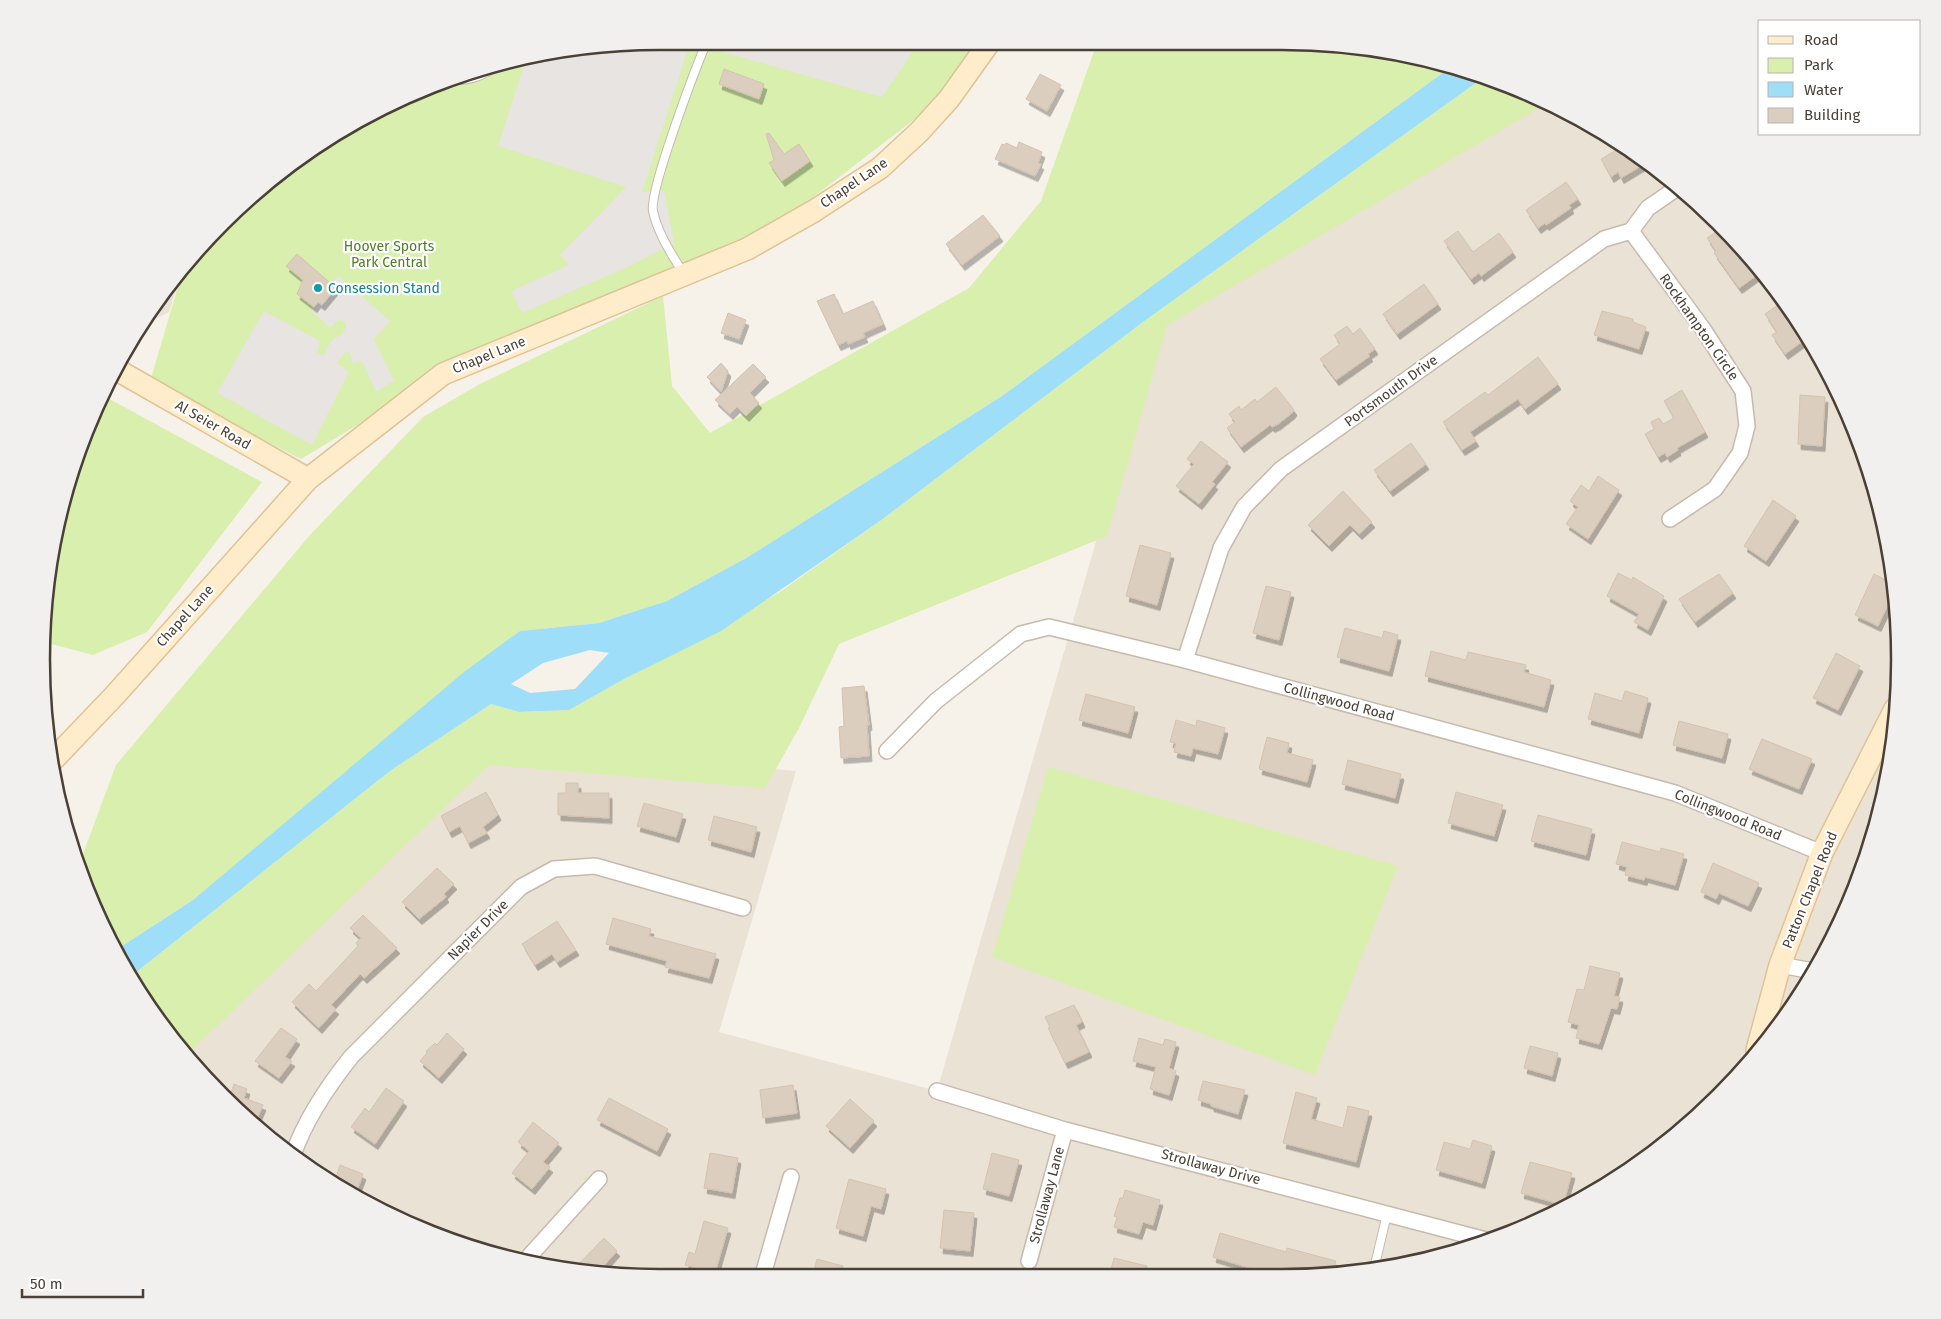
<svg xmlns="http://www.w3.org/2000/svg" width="1941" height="1319" viewBox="0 0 1941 1319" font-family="'Fira Sans',sans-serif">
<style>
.residential{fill:#ebe2d6}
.green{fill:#d8efad}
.parking{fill:#e7e4e1}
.water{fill:#9fdef9;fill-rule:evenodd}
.building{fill:#dccebf;stroke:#d5c2af;filter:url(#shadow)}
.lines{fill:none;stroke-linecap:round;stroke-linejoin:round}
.lane-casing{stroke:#c6baad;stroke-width:10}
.street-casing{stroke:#c6baad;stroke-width:18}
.secondary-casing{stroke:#dfc395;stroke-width:24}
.lane{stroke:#fff;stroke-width:8}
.street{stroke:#fff;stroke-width:15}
.secondary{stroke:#ffecca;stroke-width:21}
.culture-dot{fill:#0f9aa8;stroke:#fff;stroke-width:2}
.labels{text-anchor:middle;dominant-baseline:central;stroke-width:4.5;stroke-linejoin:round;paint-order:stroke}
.street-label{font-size:14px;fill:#4b4036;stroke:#fff}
.park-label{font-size:14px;fill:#4f7f20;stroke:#fff}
.culture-label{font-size:14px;fill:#0d838f;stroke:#fff;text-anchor:start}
.rim{fill:none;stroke:#4b4036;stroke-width:2.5}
</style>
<defs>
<filter id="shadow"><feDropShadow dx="3" dy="5.5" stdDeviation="0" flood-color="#0004"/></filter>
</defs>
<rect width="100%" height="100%" fill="#f6f1e9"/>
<path class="residential" d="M1491 83 1555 105 1625 146 1718 222 1795 316 1853 423 1888 539 1900 659 1888 780 1853 896 1796 1003 1719 1096 1625 1173 1518 1231 1402 1266 1281 1278H660L539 1266 386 1214 316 1173 223 1097 152 1005 483 746 796 771 719 1032 937 1091 1163 310Z
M183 267 169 312 145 324 169 283Z"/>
<path class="green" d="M1282 41 1402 53 1448 69 1002 396 748 557 667 601 599 623 520 631 193 900 116 950 86 885 83 854 116 765 310 535 423 417 480 384 663 296 672 386 710 433 969 288 1041 201 1097 43Z
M974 44 946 95 760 238 504 336 301 459 150 382 184 266 223 222 316 146 461 74 579 47Z
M1480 80 1548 103 1167 325 1107 536 839 644 799 728 765 788 489 765 189 1053 130 977 390 771 491 704 520 712 569 710 780 592 880 521 1143 322Z
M104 396 262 482 147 632 93 655 44 642 43 619 53 539 88 423Z
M1048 767 1398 866 1315 1075 992 957Z"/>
<path class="parking" d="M918 44 882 97 722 52 724 45Z
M689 46 642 192 664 191 674 243 630 266 522 313 511 291 569 265 560 255 626 187 498 146 526 59 538 56 548 59 550 53 579 47Z
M339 276 390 321 374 339 394 381 376 392 362 361 353 364 349 352 344 353 337 363 349 372 312 445 217 393 264 311 320 341 317 352 323 356 331 341 343 333 346 327 345 322 338 320 330 328 311 310 318 302 322 305 335 288 331 284Z"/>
<path class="water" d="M1448 69 1480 80 1143 322 880 521 721 631 626 678 569 710 519 712 491 704 390 771 130 977 116 950 193 900 464 672 520 631 599 623 667 601 748 557 1002 396ZM590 650 609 653 575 689 530 693 511 684 543 663Z"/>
<path class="building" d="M724 69 764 84 759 99 719 84Z
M1040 74 1061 85 1047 111 1026 99Z
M769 133 784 154 799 144 810 161 782 181 769 163 774 160 766 134Z
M1019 142 1042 152 1038 163 1041 164 1035 176 995 159 1002 144 1005 145 1006 143 1017 148Z
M1625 145 1646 163 1621 178 1618 172 1611 177 1601 159Z
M1566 182 1578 199 1569 205 1571 208 1546 225 1545 223 1538 228 1526 210Z
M983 215 1000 236 962 265 946 244Z
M1723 227 1760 273 1739 288 1714 253 1716 251 1707 238Z
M1458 231 1473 252 1499 233 1513 252 1481 276 1479 273 1471 279 1444 241Z
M297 254 336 288 322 305 318 302 314 307 297 294 303 280 286 266Z
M1424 284 1438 304 1397 334 1383 314Z
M834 294 843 314 873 301 883 324 863 333 865 337 848 344 847 341 838 345 817 301Z
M1782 302 1794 319 1795 318 1807 338 1785 354 1772 335 1777 332 1765 314Z
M1602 311 1633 319V322L1646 327 1639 349 1594 335Z
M728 313 746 320 739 339 721 333Z
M1347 326 1353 334 1360 328 1375 349 1368 354 1370 356 1336 380 1320 359 1340 344 1334 335Z
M1538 357 1558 384 1525 409 1518 399 1470 432 1476 441 1462 450 1443 422 1485 392 1488 395Z
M721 363 728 371 721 392 707 377Z
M753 364 766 377 750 393 759 403 746 416 737 407 730 414 715 400Z
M1276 387 1294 410 1292 413 1278 424 1272 427 1270 425 1241 447 1227 428 1235 422 1229 414 1239 406 1241 410 1255 399 1257 402Z
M1682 390 1705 432 1677 448 1678 450 1667 457 1665 453 1658 457 1645 434 1654 429 1651 422 1659 418 1663 424 1674 418 1664 401Z
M1800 395 1825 397 1822 446 1798 444Z
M1201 441 1228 462 1212 482 1215 484 1199 504 1176 486 1194 464 1187 459Z
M1411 443 1426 464 1390 491 1374 470Z
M1598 476 1619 490 1588 539 1566 524 1578 507 1570 501 1581 485 1589 491Z
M1343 491 1372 522 1359 534 1350 525 1329 546 1308 525Z
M1773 500 1796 516 1766 561 1744 546Z
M1140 545 1171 553 1157 605 1126 596Z
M1618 573 1632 580 1633 577 1664 596 1648 630 1634 622 1639 614 1607 596Z
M1719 574 1733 593 1695 622 1679 599Z
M1874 574 1892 583 1893 594 1878 626 1855 615Z
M1266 586 1291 592 1279 640 1253 633Z
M1345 628 1382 638 1384 631 1398 635 1389 671 1337 657Z
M1431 651 1466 660 1468 652 1526 665 1524 672 1551 680 1544 707 1425 676Z
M1836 653 1860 666 1838 710 1813 698Z
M864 686 869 725H867L869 756 841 758 839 727 844 726 842 688Z
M1625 691 1648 698 1639 733 1588 719 1595 693 1622 701Z
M1086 694 1135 707 1128 733 1079 720Z
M1176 720 1196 726 1197 720 1225 728 1218 754 1193 748 1191 756 1174 752 1176 743 1170 742Z
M1679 721 1728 734 1722 758 1673 745Z
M1267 737 1289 743 1287 753 1313 760 1307 782 1259 769Z
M1762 739 1812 759 1799 789 1749 769Z
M1348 760 1401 774 1395 798 1342 784Z
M566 783H578V793H609V818L558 815V793H566Z
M486 792 498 815 483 827 487 833 468 843 460 826 449 832 441 816Z
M1456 792 1503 805 1494 836 1448 823Z
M644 803 683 814 676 837 637 826Z
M1538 815 1592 829 1586 855 1531 841Z
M714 816 757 827 751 852 708 840Z
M1622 842 1660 852 1661 848 1684 854 1675 885 1645 877 1644 880 1625 875 1627 867 1616 864Z
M1713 863 1759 883 1748 906 1719 893 1716 899 1701 892Z
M437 868 454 884 444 894 446 897 419 919 402 902Z
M363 915 397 948 364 978 360 974 331 1005 336 1009 319 1028 292 1002 309 984 316 991 358 946 356 943 361 938 350 928Z
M613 918 651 929 649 936 716 954 709 978 665 967 667 961 606 944Z
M557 921 576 950 557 962 552 954 535 965 522 944Z
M1590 966 1620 973 1614 996 1620 997 1617 1009 1611 1008 1599 1044 1576 1038 1579 1025 1568 1022 1577 989 1584 990Z
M1074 1005 1082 1022 1076 1025 1089 1052 1065 1063 1048 1028 1050 1027 1045 1017Z
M281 1028 297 1039 285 1057 292 1061 279 1078 255 1061Z
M447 1033 464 1049 439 1078 420 1061 427 1053 426 1051 435 1043 437 1045Z
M1139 1038 1163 1045 1165 1039 1176 1042 1169 1068 1176 1071 1169 1095 1150 1089 1156 1067 1133 1061Z
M1530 1046 1558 1053 1552 1076 1524 1068Z
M1203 1081 1245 1090 1238 1114 1211 1106V1104L1198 1100Z
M234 1084 247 1089 244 1098 263 1105 256 1121 249 1119 223 1097 215 1088 231 1093Z
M793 1085 797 1113 763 1118 760 1090Z
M386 1088 404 1101 375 1144 351 1127 365 1108 369 1112Z
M1296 1092 1317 1098 1311 1119 1343 1128 1348 1106 1369 1111 1356 1162 1283 1143Z
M609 1098 668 1129 657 1151 597 1120Z
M850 1099 874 1121 850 1148 826 1126Z
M533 1122 559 1143 543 1162 550 1167 532 1189 512 1173 529 1151 518 1142Z
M1473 1140 1492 1146 1482 1183 1436 1170 1444 1142 1470 1149Z
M710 1153 738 1158 732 1193 704 1188Z
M992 1153 1019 1160 1009 1196 983 1189Z
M1530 1162 1572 1173 1563 1205 1521 1193Z
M340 1165 363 1174 355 1196 334 1184Z
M849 1179 886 1189 881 1209 871 1206 863 1236 836 1228Z
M1125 1190 1160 1200 1153 1225 1143 1222 1139 1234 1114 1227 1117 1217 1114 1216 1120 1198H1123Z
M944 1210 974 1213 970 1251 940 1248Z
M704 1221 728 1228 715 1273 685 1265 689 1252 695 1254Z
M1220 1233 1286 1252 1287 1248 1336 1261 1332 1273 1283 1278 1213 1257Z
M604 1238 617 1251 598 1272 574 1269Z
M1114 1258 1147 1266 1144 1278H1109Z
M817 1259 843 1266 840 1278H812Z"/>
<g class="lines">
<g class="lane-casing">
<path id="lane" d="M450 79C465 83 486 75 498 65
M683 273C671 253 658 234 653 211 649 191 695 70 705 46
M1374 1269 1387 1214"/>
</g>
<g class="street-casing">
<path id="street" d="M1631 231 1703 329 1743 391 1747 426 1740 453 1715 489 1670 519
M1185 660 1221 548 1244 507 1281 469 1604 239 1631 231 1648 208 1677 188
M887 751 936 701 1021 634 1049 627 1185 660 1675 793 1822 853
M1780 965 1813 971
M937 1091 1065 1130 1486 1240
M293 1155C305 1120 328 1086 351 1057L521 887 554 869 595 866 743 908
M525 1261 599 1179
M1029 1261 1065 1130
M762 1278 791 1177"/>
</g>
<g class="secondary-casing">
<path id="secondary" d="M119 371 308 479
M52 761 116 694 308 479 443 374 747 249 814 211 880 168 919 132 949 99 989 43
M1757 1050 1780 965 1822 853 1895 709"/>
</g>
<use href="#lane" class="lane"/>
<use href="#street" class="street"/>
<use href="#secondary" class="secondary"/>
</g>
<circle class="culture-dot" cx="318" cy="288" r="5"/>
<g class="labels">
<g class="street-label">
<text transform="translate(854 183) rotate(-34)">Chapel Lane</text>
<text transform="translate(1699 327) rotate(55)">Rockhampton Circle</text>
<text transform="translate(489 355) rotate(-22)">Chapel Lane</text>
<text transform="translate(1391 391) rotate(-36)">Portsmouth Drive</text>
<text transform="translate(213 425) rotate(30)">Al Seier Road</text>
<text transform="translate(185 616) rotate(-48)">Chapel Lane</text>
<text transform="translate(1339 702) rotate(15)">Collingwood Road</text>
<text transform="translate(1728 815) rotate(22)">Collingwood Road</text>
<text transform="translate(1810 890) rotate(-68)">Patton Chapel Road</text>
<text transform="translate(478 930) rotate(-45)">Napier Drive</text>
<text transform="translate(1211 1167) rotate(15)">Strollaway Drive</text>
<text transform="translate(1047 1195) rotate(-75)">Strollaway Lane</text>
</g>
<g class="park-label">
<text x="389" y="246">Hoover Sports<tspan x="389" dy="16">Park Central</tspan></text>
</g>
<g class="culture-label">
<text x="328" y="288">Consession Stand</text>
</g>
</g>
<path d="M0 0H1941V1319H0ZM659 50H1282A609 609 0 0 1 1891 659V660A609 609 0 0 1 1282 1269H659A609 609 0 0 1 50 660V659A609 609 0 0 1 659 50Z" fill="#f1f0ef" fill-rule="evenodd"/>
<path class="rim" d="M659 50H1282A609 609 0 0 1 1891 659V660A609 609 0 0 1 1282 1269H659A609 609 0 0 1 50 660V659A609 609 0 0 1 659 50Z"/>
<rect x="1758" y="20" width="162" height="115" fill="#ffffff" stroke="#b7b3af"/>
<rect x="1768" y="36" width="25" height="8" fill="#ffecca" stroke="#b7b3af"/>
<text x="1804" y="45" font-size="15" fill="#4b4036">Road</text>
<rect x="1768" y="58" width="25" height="15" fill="#d8efad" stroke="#b7b3af"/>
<text x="1804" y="70" font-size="15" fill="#4b4036">Park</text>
<rect x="1768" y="82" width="25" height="15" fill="#9fdef9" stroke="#b7b3af"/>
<text x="1804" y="95" font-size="15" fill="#4b4036">Water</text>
<rect x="1768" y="108" width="25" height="15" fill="#dccebf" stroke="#b7b3af"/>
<text x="1804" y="120" font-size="15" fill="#4b4036">Building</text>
<path d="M22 1289v8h121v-8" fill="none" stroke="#4b4036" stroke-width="2.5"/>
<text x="30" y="1289" font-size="15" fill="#4b4036" stroke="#ffffff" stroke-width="4" paint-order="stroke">50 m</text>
</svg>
